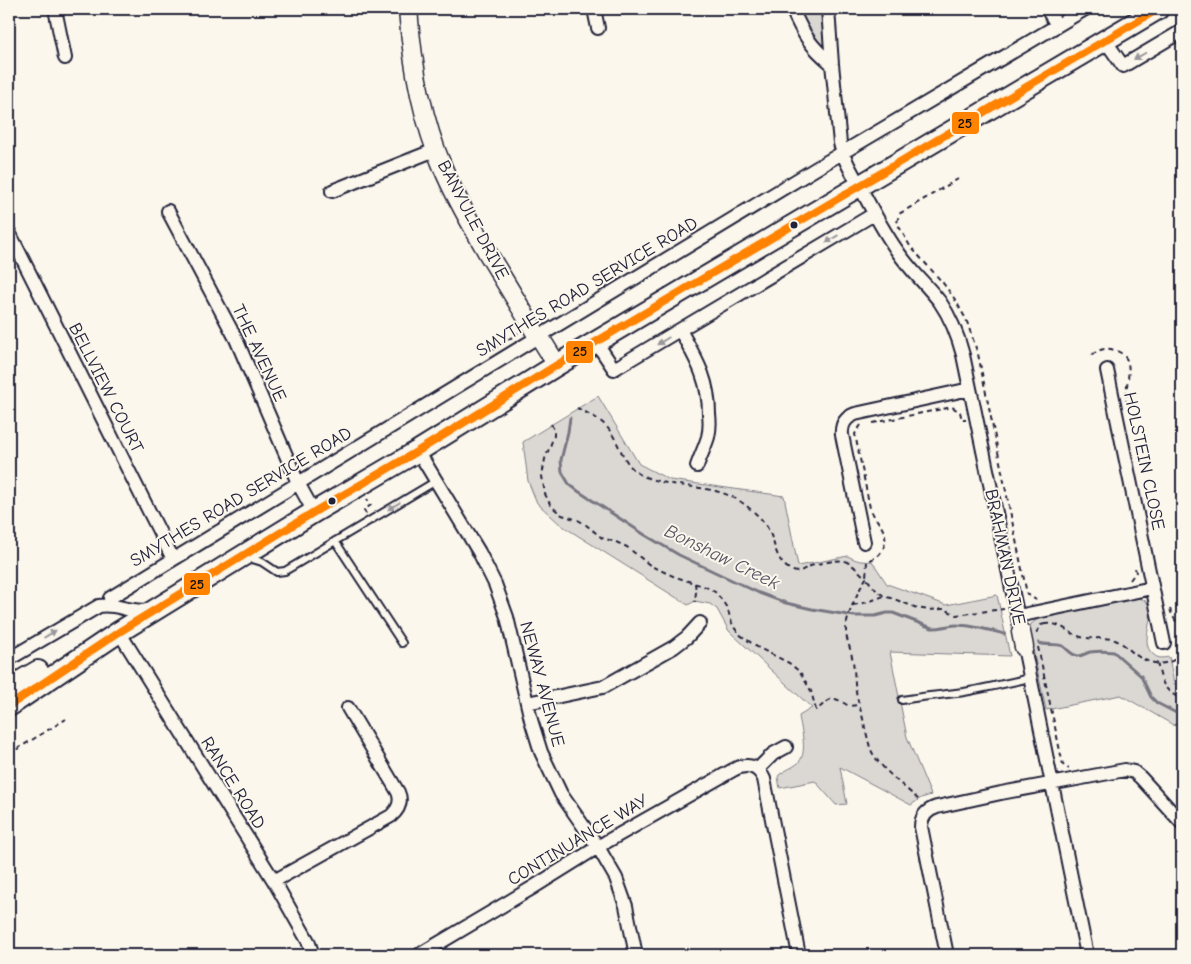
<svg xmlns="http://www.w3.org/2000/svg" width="1191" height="964" viewBox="0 0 1191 964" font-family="'Comic Neue',sans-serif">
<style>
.green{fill:#dbd8d3;stroke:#7e7d87}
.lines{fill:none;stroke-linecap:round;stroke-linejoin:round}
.stream{stroke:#787681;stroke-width:3}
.lane-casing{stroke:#22223b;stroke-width:10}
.street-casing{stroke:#22223b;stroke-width:16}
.secondary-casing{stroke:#22223b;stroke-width:21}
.primary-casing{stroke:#22223b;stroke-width:24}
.path{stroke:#22223b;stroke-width:2;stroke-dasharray:5 4;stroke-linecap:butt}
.lane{stroke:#fbf7ec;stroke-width:6}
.street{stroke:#fbf7ec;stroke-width:12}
.secondary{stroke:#fbf7ec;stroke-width:18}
.primary{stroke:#fbf7ec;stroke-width:20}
.bus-1-casing{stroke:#fbf7ec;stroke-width:11}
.bus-1{stroke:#ff8200;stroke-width:8}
.oneway{fill:#99979c}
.bus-dot{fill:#22223b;stroke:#fbf7ec;stroke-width:2}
.labels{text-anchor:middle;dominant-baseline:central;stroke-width:4;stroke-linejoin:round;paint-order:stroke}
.street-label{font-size:18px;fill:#22223b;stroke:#fbf7ec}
.water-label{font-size:19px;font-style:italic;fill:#545364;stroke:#fbf7ec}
.line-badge{stroke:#fbf7ec;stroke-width:2}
.pale-badge-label{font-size:14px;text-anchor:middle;font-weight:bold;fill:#111}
</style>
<rect width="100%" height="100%" fill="#fbf7ec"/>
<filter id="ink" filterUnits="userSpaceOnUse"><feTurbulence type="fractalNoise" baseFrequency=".02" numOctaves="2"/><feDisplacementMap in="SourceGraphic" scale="10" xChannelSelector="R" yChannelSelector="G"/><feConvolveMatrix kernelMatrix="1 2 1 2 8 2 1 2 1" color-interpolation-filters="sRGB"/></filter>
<g filter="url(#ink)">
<path class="green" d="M796 9H824L827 49 822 50Z
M598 396 639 464 670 480 784 496 798 566 848 556C856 561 863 562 872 561L887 584 946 605 997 595 1010 656 890 652 907 737 931 795 921 798 911 805 840 767 847 804 836 805 815 781 780 788 778 777 779 775C785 770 792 768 797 764 809 754 801 730 799 716L812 708 729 631 717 609 710 604 695 601 688 605 561 525 537 503 528 481 523 442Z
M1139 598C1166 605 1134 641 1154 655 1158 659 1164 658 1169 657L1174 684 1182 682V730L1121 695 1046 710 1029 631 1031 624 1039 618Z"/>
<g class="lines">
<path class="stream" d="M570 418 568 432 561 460 562 472 569 484 578 491 645 535 679 555 759 593 786 603 812 609 854 616H875L887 613H893L932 628C940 629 948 625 956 625 972 625 989 630 1004 634
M1039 643C1047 646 1055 643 1063 646 1068 649 1071 656 1079 656 1082 656 1086 653 1090 652 1097 651 1106 651 1114 652L1141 676 1151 697 1157 703 1182 716"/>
<g class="lane-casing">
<path id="lane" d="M335 541 402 643
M249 558 262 562 277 572 285 571 436 481
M902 700C922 696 943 695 964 692 986 688 1008 683 1030 678"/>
</g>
<g class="street-casing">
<path id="street" d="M55 9 65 58
M594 9 598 28
M792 9C803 34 810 46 832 64
M828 9 832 64 840 143C843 159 852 172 859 185 871 208 883 231 898 252 910 270 927 285 940 302 951 318 958 336 963 355L1021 632
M1047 9 1057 25
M1105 40 1123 66 1182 31
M332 191 435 150
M168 211 236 339 298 483 314 512
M9 232 173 559
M680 330C696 359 709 379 709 414 710 422 710 429 708 437 705 447 700 457 697 466
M596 342 614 369 874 214
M1107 370 1164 643
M418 451 479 552 495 584 507 617 531 720 541 752 561 794 598 847 616 878 626 906 636 955
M864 542 842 435C841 425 845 418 855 414L970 389
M110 598 538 337 825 163 1085 9
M1018 616 1152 588
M119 632 274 881 308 941 313 955
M1024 647 1087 955
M9 659 99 606C118 603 130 614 151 610
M527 703 603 687 674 647 687 637 700 623
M758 769 773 754 786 747
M274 881 391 816C399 809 402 801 398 792L348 708
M419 955 532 888 606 842 733 770C746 763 758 765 764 779L799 955
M947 955 921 827C921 816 927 810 937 807L1001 793 1125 770 1134 772 1141 778 1182 823"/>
</g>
<g class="secondary-casing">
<path id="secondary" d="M408 9C412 63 421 117 443 168 455 197 471 224 487 252 504 280 521 308 538 337
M539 336 557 365
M1021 632 1024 647"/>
</g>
<g class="primary-casing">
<path id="primary" d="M9 688 38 671
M9 706 119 632 314 512 418 451 557 365 1158 9"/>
</g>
<path class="path" d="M958 179 899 214 897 223 910 246 943 283 954 298 966 319 978 354 1027 594 1036 600
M493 350 518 333
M1092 355C1098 350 1105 347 1114 350 1139 357 1124 384 1126 401
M577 408C587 413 598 418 606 426 620 441 622 465 641 475 677 492 717 480 749 508 757 514 765 522 769 531 776 545 775 561 791 570 798 574 802 570 808 567 814 564 840 559 845 561 853 564 860 573 866 578 858 592 846 615 846 631 846 640 851 649 852 657 855 669 854 680 856 691 858 704 863 716 865 728 868 738 869 749 875 757 885 772 906 788 919 800
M873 423 952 407 960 412 962 420H966
M551 424 554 430V436L545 459 542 476 545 494 551 506 562 515 578 520 585 524 602 538 616 542 627 547 651 566 673 576 706 587 715 592 721 599 727 608 733 626 739 634 757 647 789 663 800 672 811 691 816 710C821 707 822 705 826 702 835 695 841 702 849 706L858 705
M861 425 855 434 870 508C876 523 891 531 883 549 879 556 874 559 867 561L866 578 877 591 884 596 894 599 917 608 929 610 942 609H945L956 615 1004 609
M366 514 364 510 371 505 367 499
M1130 580 1136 572 1135 568H1136
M695 583 696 592 695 602
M853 605 868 602 884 596
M1170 609 1172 615 1182 631
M1045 624C1061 622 1067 633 1081 637 1092 640 1104 636 1115 640 1126 644 1131 653 1141 658 1154 666 1173 666 1182 652
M1036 633 1041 625 1045 624 1044 622
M1038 647 1063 765 1069 769
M1157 663C1162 682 1162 690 1182 699
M9 754 66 719
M450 954V955
M9 955 15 952 17 955"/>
<use href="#lane" class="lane"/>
<use href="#street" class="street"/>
<use href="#secondary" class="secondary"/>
<use href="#primary" class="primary"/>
<g class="bus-1-casing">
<path id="bus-1" d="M9 706 119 632 314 512 418 451 557 365 1158 9"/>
</g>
<use href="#bus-1" class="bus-1"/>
</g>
<defs><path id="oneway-solid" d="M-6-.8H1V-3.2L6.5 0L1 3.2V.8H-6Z" transform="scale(1.25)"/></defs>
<g class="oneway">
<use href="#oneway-solid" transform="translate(1140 56) rotate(150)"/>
<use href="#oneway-solid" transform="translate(832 239) rotate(149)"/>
<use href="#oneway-solid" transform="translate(663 341) rotate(148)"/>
<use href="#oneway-solid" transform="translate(394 506) rotate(149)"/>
<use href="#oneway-solid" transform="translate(50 634) rotate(-31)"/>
</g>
</g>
<g class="bus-dot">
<circle cx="794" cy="225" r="4.5"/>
<circle cx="332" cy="501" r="4.5"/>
</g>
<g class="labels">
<g class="street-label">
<text transform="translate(473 220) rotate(62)">BANYULE DRIVE</text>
<text transform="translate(587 287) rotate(-31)">SMYTHES ROAD SERVICE ROAD</text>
<text transform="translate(259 353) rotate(65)">THE AVENUE</text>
<text transform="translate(106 388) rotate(63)">BELLVIEW COURT</text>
<text transform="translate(1144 461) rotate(78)">HOLSTEIN CLOSE</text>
<text transform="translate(241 497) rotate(-31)">SMYTHES ROAD SERVICE ROAD</text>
<text transform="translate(1005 557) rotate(78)">BRAHMAN DRIVE</text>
<text transform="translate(542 684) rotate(75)">NEWAY AVENUE</text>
<text transform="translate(233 783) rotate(58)">RANCE ROAD</text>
<text transform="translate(578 840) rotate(-31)">CONTINUANCE WAY</text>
</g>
<g class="water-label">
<text transform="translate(722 557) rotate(26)">Bonshaw Creek</text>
</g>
</g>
<g class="line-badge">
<rect x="951" y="111" width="29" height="24" rx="5" fill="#ff8200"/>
<rect x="565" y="340" width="29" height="24" rx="5" fill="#ff8200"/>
<rect x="183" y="572" width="28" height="24" rx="5" fill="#ff8200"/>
</g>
<g class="pale-badge-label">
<text x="965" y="128">25</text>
<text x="580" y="356">25</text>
<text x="197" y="589">25</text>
</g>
<rect width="1191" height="964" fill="none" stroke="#fbf7ec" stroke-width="30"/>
<rect x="15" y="15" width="1161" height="934" fill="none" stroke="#22223b" stroke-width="2" filter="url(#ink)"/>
</svg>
